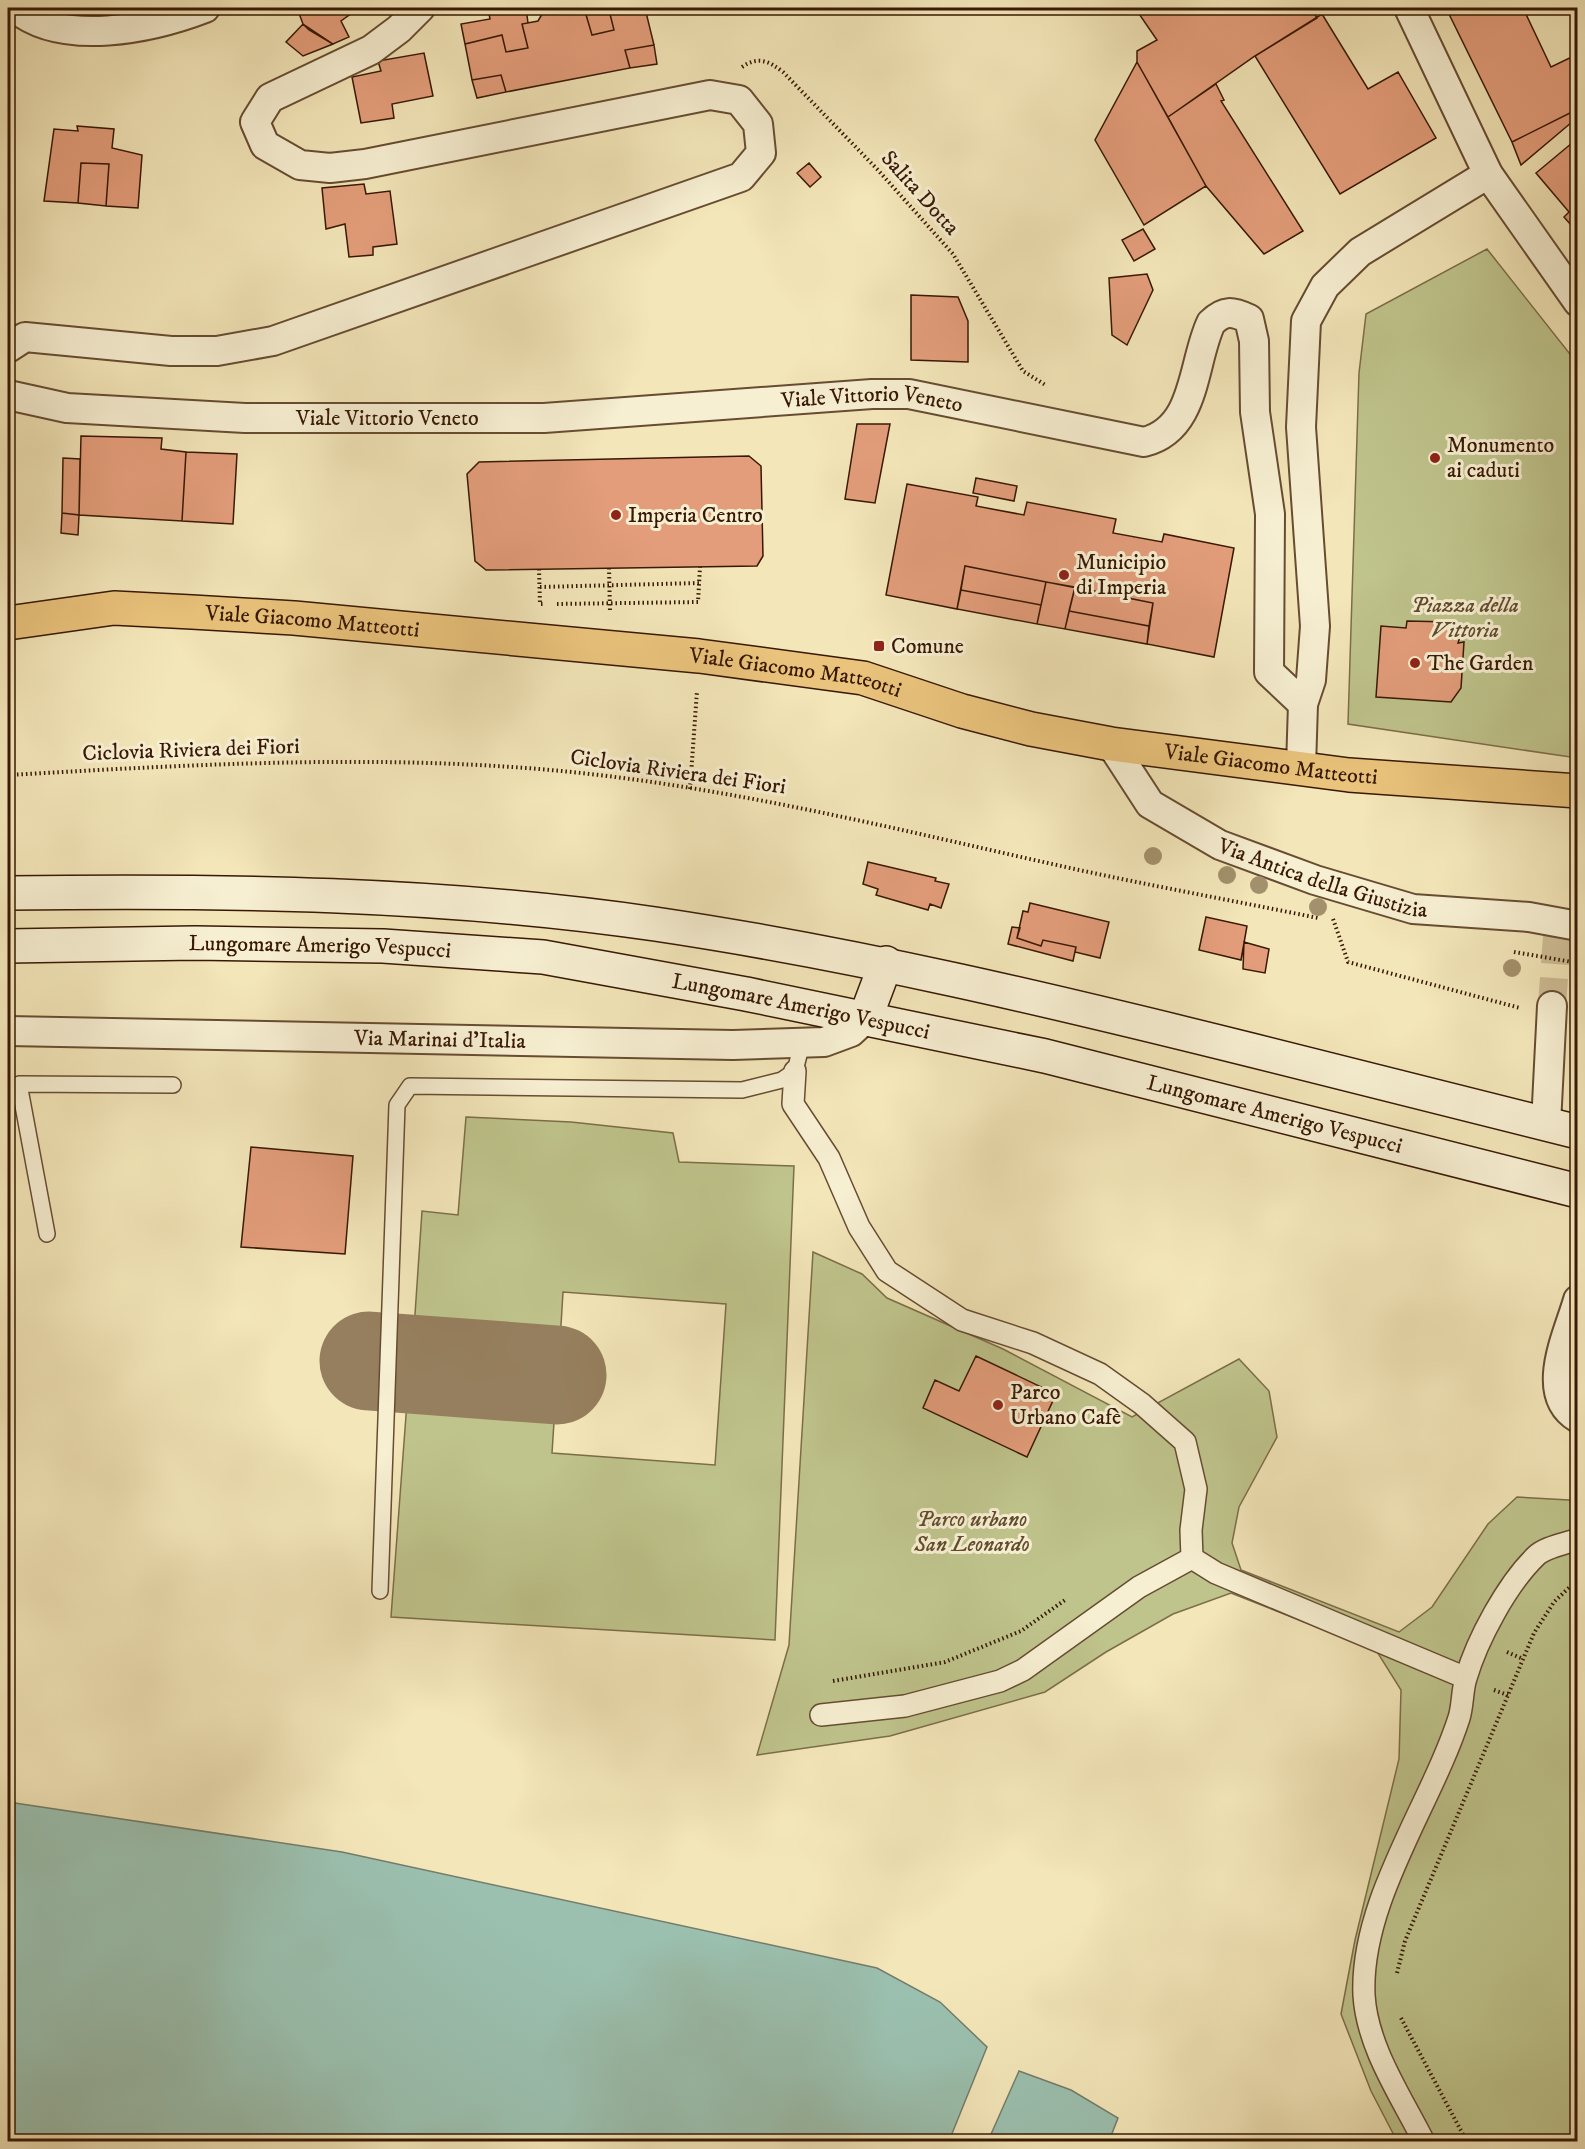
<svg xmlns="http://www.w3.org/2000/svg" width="1585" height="2149" viewBox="0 0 1585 2149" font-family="'IM FELL DW Pica',serif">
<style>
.green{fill:#bfc48c;stroke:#7c6e48;stroke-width:1.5}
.water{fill:#9bc0af;stroke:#737d6b;stroke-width:1.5}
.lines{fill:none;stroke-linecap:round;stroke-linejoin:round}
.taxiway{stroke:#967f5e;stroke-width:99}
.building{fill:#e39d7a;stroke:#381804;stroke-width:1.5}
.minor-tunnel{stroke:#cebd95;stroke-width:28;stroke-dasharray:28 14;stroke-linecap:butt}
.service-casing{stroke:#674c31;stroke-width:18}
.pedestrian-casing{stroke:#674c31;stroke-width:24}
.minor-casing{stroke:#674c31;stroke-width:32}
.secondary-casing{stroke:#381804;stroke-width:36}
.primary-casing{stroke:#381804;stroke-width:36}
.path{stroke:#381804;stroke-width:4;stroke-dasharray:1.5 3;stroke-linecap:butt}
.service{stroke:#f7efd2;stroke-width:15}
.pedestrian{stroke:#f7efd2;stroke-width:21}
.minor{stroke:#f7efd2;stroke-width:28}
.secondary{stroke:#f7efd2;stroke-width:33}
.primary{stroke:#eac37c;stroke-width:33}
.tree{fill:#a2916c}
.poi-dot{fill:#8f2418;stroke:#f7efd2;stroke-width:2}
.labels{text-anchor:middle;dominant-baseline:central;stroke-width:6;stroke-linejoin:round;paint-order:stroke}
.street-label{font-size:22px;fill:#381804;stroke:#f7efd2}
.poi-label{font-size:22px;fill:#381804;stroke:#f7efd2;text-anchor:start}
.park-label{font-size:22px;font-style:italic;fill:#604c2d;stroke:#f7efd2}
</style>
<rect width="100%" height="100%" fill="#f3e6b9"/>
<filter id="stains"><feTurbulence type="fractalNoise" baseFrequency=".00333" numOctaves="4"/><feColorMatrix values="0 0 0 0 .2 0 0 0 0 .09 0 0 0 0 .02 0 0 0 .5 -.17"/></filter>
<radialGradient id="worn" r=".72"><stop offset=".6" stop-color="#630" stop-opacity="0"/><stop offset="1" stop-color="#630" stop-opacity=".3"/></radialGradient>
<path class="green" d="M1487 249 1577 363V758L1348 724 1359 373 1366 314Z
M466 1117 571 1122 673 1133 679 1162 794 1166 775 1640 391 1617 407 1402 417 1386 439 1378 556 1391 552 1453 715 1465 726 1304 563 1292 559 1358 429 1347 420 1343 414 1329 422 1211 458 1215Z
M813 1252 862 1274 887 1298 1003 1349 1132 1417 1239 1359 1269 1391 1277 1437 1239 1507 1232 1543 1241 1570 1399 1632 1432 1607 1488 1524 1517 1497 1569 1500 1577 1505V2141H1397L1371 2091 1341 2014 1355 1940 1399 1759 1401 1690 1376 1650 1231 1593 1173 1614 1106 1652 1045 1692 890 1736 757 1755 789 1645Z"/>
<path class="water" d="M8 1802 342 1852 877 1968 940 2002 987 2047 949 2141H8Z
M1019 2071 1071 2090 1118 2118 1109 2141H988Z"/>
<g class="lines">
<path class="taxiway" d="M369 1361 557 1375"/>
</g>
<path class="building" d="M297 8H359L341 21 349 37 333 44 303 24Z
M488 8H526L528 23 522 24 528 48 506 52 502 35 465 44 461 24 490 19Z
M560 8 572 13 585 11 592 35 614 30 610 14 645 8 654 45 625 50 630 68 506 92 501 75 472 80 465 44 502 35 506 52 528 48 522 24 538 21 545 9Z
M584 8H642L610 14 614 30 592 35Z
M1135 8H1311L1317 18 1255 56 1168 117 1137 62V51L1157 40Z
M1446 8H1523L1551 67 1578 54V109L1512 142Z
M1322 14 1368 89 1398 72 1436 138 1340 194 1255 56Z
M303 24 309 30 333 44 303 56 286 42Z
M654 45 657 64 630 68 625 50Z
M424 53 433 96 392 104 394 118 361 123 352 77 381 71 378 61Z
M1137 62 1206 186 1144 225 1095 140Z
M501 75 506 92 477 98 472 80Z
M1216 84 1224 100 1221 101 1303 231 1264 254 1206 186 1168 117Z
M1578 109V117L1521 165 1512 142Z
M77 126 114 129 112 148 142 155 138 208 106 206 109 164 81 163 78 203 44 201 54 129 78 131Z
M1578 138V173L1571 178 1578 186V233L1564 217 1569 212 1536 173Z
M81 163 109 164 106 206 78 203Z
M809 163 821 177 810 187 797 173Z
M364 184 366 194 390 191 397 244 373 247V255L349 257 345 224 326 229 322 188Z
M1143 229 1155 249 1134 261 1122 240Z
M1147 274 1153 290 1127 345 1112 335 1109 278Z
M911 295 958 297 968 321V362L911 360Z
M857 424H890L875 503 845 499Z
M81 436 162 438 161 449 186 452 182 521 79 515Z
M186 452 237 454 233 524 182 521Z
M749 456 761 466 763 556 757 566 486 570 475 561 467 474 479 462Z
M63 458 80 459 79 515 62 513Z
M976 478 1017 486 1014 501 973 493Z
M907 484 978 497 976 506 1024 515 1027 502 1116 519 1113 533 1162 542 1164 534 1234 548 1214 657 1147 644 1153 603 965 566 957 609 886 595Z
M62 513 79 515 78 535 61 533Z
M965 566 1046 582 1041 605 961 590Z
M1046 582 1075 587 1065 629 1037 624Z
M1075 587 1153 603 1149 626 1069 611Z
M961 590 1041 605 1037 624 957 609Z
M1069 611 1149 626 1147 644 1065 629Z
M1407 621 1450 622 1448 628 1460 637 1458 643 1464 642 1461 688 1451 702 1376 697 1381 626 1406 628Z
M868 862 936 878 935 881 949 884 941 908 930 904 928 910 876 895 878 889 863 884Z
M1030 903 1109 922 1100 958 1075 952 1076 947 1043 940 1041 946 1017 938 1023 911 1028 912Z
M1206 917 1247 926 1241 960 1199 950Z
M1012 927 1020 928 1017 938 1041 946 1043 940 1076 947 1073 961 1008 944Z
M1244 942 1269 949 1265 973 1243 969Z
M251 1147 353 1156 345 1254 241 1247Z
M976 1356 1056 1394 1027 1457 923 1408 935 1380 959 1391Z"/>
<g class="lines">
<path class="minor-tunnel" d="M1552 1006 1558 922"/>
<g class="service-casing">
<path id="service" d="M47 1234 19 1084 173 1085
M380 1591 397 1105 410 1086 742 1090 782 1080 795 1071 802 1043"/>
</g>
<g class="pedestrian-casing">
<path id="pedestrian" d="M795 1071 793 1104 829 1158 859 1227 887 1271 962 1320 1033 1343 1100 1374 1142 1404 1185 1442 1196 1489 1191 1530 1192 1558 1216 1573 1466 1678
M821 1715 905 1706 1000 1681 1023 1670 1139 1587 1192 1558
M1424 2142C1401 2096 1367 2047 1364 1995 1360 1901 1431 1805 1459 1718 1463 1705 1462 1690 1466 1678 1477 1640 1507 1584 1536 1556 1545 1547 1565 1544 1578 1539"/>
</g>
<g class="minor-casing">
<g id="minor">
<path d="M15 8C63 48 153 28 205 8"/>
<path d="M1409 8 1488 174 1578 302"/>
<path d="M8 348 25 337 171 351H217L273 341 741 177 761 153 758 124 739 100 710 95 365 164 330 168 300 165 265 145 255 122 270 98 371 50 399 29 420 8"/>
<path id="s1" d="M8 395 67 408 245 418H544L872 394H909L1144 442C1197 429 1192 363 1211 323 1224 310 1232 311 1249 319L1254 341 1255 412 1270 514 1269 672 1303 704"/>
<path id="s2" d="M1111 744 1150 804 1220 845 1315 880 1413 909 1529 917 1578 926"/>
<path d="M1301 767 1303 704 1311 680 1315 626 1301 427 1306 321 1325 286 1360 252 1488 174"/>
<path id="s3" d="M8 1031 733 1045 824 1042 851 1032 865 1019"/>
<path d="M1546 1124 1552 1006"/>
<path d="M1578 1300C1568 1335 1538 1394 1578 1418"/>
</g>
</g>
<g class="secondary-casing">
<g id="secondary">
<path d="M8 893C223 890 442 893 655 924 857 954 1054 1001 1251 1050 1360 1077 1469 1104 1578 1132"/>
<path id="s4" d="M8 946 195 943 383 946 543 957 746 994 1045 1056 1578 1191"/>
<path d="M865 1019 886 963"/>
</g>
</g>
<g class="primary-casing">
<g id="primary">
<path id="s5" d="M8 623 114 608 192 612 294 618 699 656 863 678 962 711 1031 729 1111 744 1349 775 1578 791"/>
</g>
</g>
<path class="path" d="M742 67C758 56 769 61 783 72L877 169 953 254 1023 371 1047 386
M609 568 610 612
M539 569 540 604H544
M540 587 699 583
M557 604 698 602 700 567
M8 775C204 764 403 752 599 775 759 794 913 833 1070 868 1152 886 1235 901 1318 918
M690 789 697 691
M1333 919 1348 962 1520 1008
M1514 952 1578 963
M1507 1652 1523 1659
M833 1681 945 1662 1021 1631 1065 1600
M1494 1690 1508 1695
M1397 1973 1405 1941 1534 1633 1554 1602 1578 1579
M1401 2018 1467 2142"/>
<use href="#service" class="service"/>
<use href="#pedestrian" class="pedestrian"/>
<use href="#minor" class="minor"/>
<use href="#secondary" class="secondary"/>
<use href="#primary" class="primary"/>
</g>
<g class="tree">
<circle cx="1153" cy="856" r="9"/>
<circle cx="1227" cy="875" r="9"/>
<circle cx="1259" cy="885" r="9"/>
<circle cx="1318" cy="907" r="9"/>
<circle cx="1512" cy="968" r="9"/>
</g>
<g class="poi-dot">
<circle cx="1435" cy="458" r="6"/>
<circle cx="616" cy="515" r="6"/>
<circle cx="1064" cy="575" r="6"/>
<rect x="873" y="640" width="12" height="12" rx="3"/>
<circle cx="1415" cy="663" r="6"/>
<circle cx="998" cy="1405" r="6"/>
</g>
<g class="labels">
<g class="street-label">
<text transform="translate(920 193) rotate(48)">Salita Dotta</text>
<text stroke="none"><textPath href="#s1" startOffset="867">Viale Vittorio Veneto</textPath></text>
<text stroke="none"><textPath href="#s1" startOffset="381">Viale Vittorio Veneto</textPath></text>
<text stroke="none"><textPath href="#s5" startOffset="306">Viale Giacomo Matteotti</textPath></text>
<text stroke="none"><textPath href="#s5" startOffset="792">Viale Giacomo Matteotti</textPath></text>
<text transform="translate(191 750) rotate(-2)">Ciclovia Riviera dei Fiori</text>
<text stroke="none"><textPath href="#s5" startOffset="1278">Viale Giacomo Matteotti</textPath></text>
<text transform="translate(678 772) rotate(8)">Ciclovia Riviera dei Fiori</text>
<text stroke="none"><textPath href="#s2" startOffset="261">Via Antica della Giustizia</textPath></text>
<text stroke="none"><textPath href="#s4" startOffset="312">Lungomare Amerigo Vespucci</textPath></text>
<text stroke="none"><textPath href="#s4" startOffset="798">Lungomare Amerigo Vespucci</textPath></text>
<text stroke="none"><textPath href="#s3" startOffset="432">Via Marinai d'Italia</textPath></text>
<text stroke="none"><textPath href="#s4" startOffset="1284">Lungomare Amerigo Vespucci</textPath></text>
</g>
<g class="poi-label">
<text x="1447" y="445">Monumento<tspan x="1447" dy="25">ai caduti</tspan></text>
<text x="628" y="515">Imperia Centro</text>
<text x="1076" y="562">Municipio<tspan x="1076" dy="25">di Imperia</tspan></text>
<text x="891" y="646">Comune</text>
<text x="1427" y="663">The Garden</text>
<text x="1010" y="1392">Parco<tspan x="1010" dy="25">Urbano Cafè</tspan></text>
</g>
<g class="park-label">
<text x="1465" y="605">Piazza della<tspan x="1465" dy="25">Vittoria</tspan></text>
<text x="972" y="1519">Parco urbano<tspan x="972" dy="25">San Leonardo</tspan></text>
</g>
</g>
<rect width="1585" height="2149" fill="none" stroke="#f3e6b9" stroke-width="30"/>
<rect x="9" y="9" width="1567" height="2131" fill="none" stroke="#381804" stroke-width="3"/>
<rect x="15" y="15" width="1555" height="2119" fill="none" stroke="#381804" stroke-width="1.5"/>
<rect width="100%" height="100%" filter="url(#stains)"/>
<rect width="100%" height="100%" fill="url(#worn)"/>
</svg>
